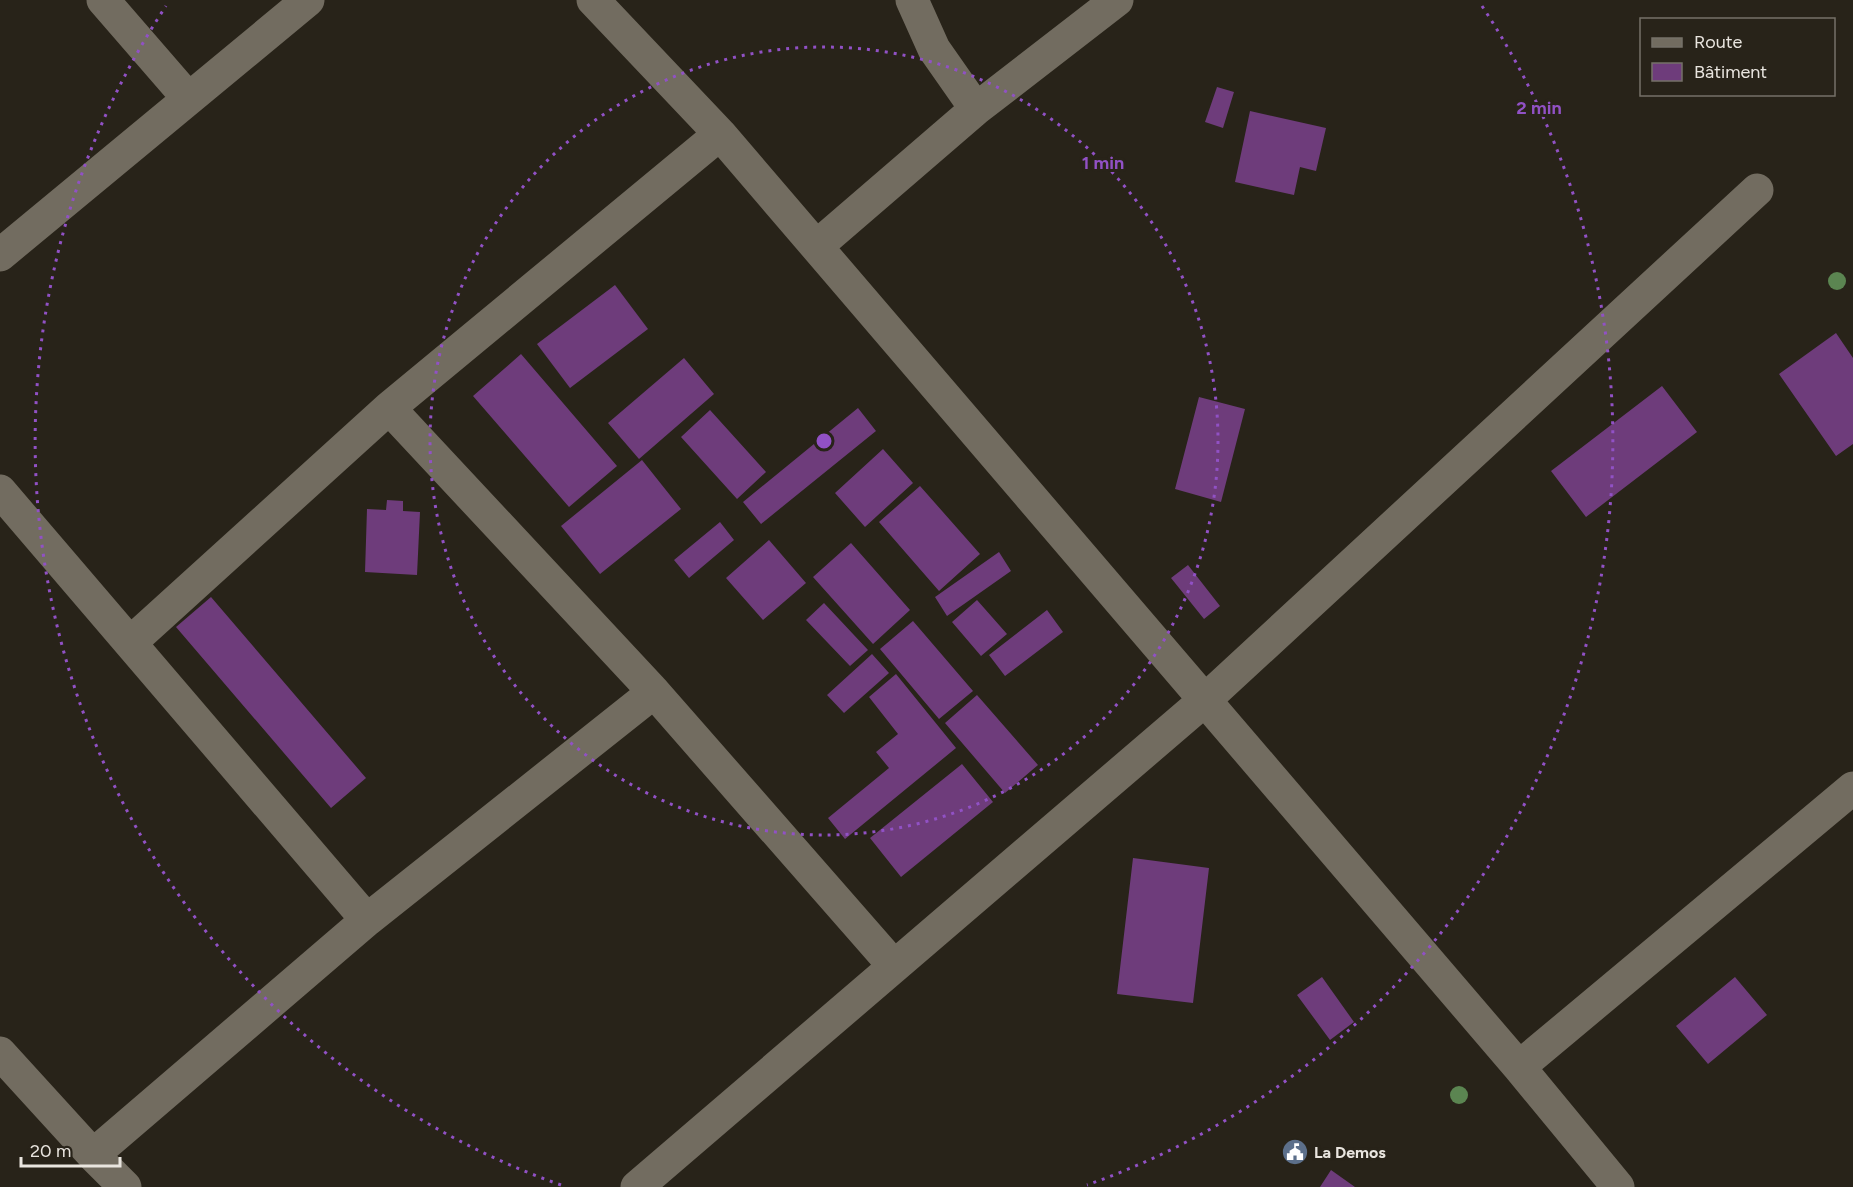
<svg xmlns="http://www.w3.org/2000/svg" width="1853" height="1187" viewBox="0 0 1853 1187" font-family="Figtree,sans-serif">
<style>
.building{fill:#6e3c7b}
.lines{fill:none;stroke-linecap:round;stroke-linejoin:round}
.minor{stroke:#726c60;stroke-width:33}
.tree{fill:#5b8551}
.ring{fill:none;stroke:#9151c5;stroke-width:3;stroke-dasharray:3 6}
.labels{text-anchor:middle;dominant-baseline:central;stroke-width:6;stroke-linejoin:round;paint-order:stroke}
.poi-label{font-size:16px;font-weight:bold;fill:#e9e5df;stroke:#282319;text-anchor:start}
.centre{fill:#9151c5;stroke:#282319;stroke-width:3}
.ring-label{font-size:18px;text-anchor:middle;font-weight:bold;fill:#9151c5;stroke:#282319;stroke-width:6;stroke-linejoin:round;paint-order:stroke}
</style>
<rect width="100%" height="100%" fill="#282319"/>
<path class="building" d="M1217 87 1234 92 1223 128 1205 122Z
M1250 111 1326 128 1316 171 1300 167 1294 195 1235 182Z
M615 285 648 329 570 388 537 344Z
M1836 333 1853 358V444L1836 456 1779 374Z
M521 354 617 466 569 507 473 396Z
M684 358 714 394 639 459 608 423Z
M1662 386 1697 432 1586 517 1551 471Z
M1199 397 1245 409 1221 502 1175 489Z
M858 408 876 431 761 524 743 502Z
M710 410 766 472 737 499 681 437Z
M883 449 913 483 865 527 835 493Z
M642 460 681 509 600 574 561 526Z
M920 486 980 554 939 591 879 522Z
M387 500 403 501V511L420 512 417 575 365 572 367 509 386 510Z
M720 522 734 540 689 578 674 560Z
M769 540 806 583 763 620 726 578Z
M851 543 910 610 873 644 813 577Z
M999 552 1011 571 947 616 935 597Z
M1188 565 1220 606 1204 619 1171 578Z
M211 597 366 778 331 808 176 627Z
M977 600 1007 634 981 656 952 622Z
M824 603 868 650 850 666 806 620Z
M1047 610 1063 632 1005 676 989 655Z
M913 621 973 691 939 719 880 649Z
M872 654 889 673 844 713 827 695Z
M896 674 956 748 845 839 828 818 889 768 876 752 898 734 869 697Z
M977 695 1038 765 1005 793 945 723Z
M962 764 993 802 901 877 870 838Z
M1133 858 1209 868 1193 1003 1117 994Z
M1322 977 1354 1022 1330 1040 1297 995Z
M1735 977 1767 1015 1708 1064 1676 1026Z
M1331 1170 1355 1187H1320Z"/>
<g class="lines">
<path class="minor" d="M103 0 188 98
M593 0 720 134 1519 1067 1618 1187
M912 0 934 49 976 109
M817 246 976 109 1117 0
M0 255 308 0
M389 408 654 692 894 966
M0 491 367 920
M130 643 389 408 720 134
M0 1053 93 1155 125 1187
M1519 1067 1853 788
M93 1155 367 920 654 692
M637 1187 1205 700 1757 190"/>
</g>
<g class="tree">
<circle cx="1837" cy="281" r="9"/>
<circle cx="1459" cy="1095" r="9"/>
</g>
<g class="ring">
<circle cx="824" cy="441" r="394"/>
<path d="M561 1185A789 789 0 0 1 166 6M1482 6A789 789 0 0 1 1087 1185"/>
</g>
<defs>
<g id="civic-disc" transform="scale(1.35)"><circle r="9.5" fill="#5c6f8a" stroke="#282319"/><path d="M-.6-6.5H3V-4.5H.6V-3L4-1V1h2V6H-6V1h2V-1L-.6-3ZM-1.2 2.5V6h2.4V2.5Z" fill="#fff"/></g>
</defs>
<g fill-rule="evenodd">
<use href="#civic-disc" x="1295" y="1152"/>
</g>
<g class="labels">
<g class="poi-label">
<text x="1314" y="1152">La Demos</text>
</g>
</g>
<circle cx="824" cy="441" r="9" class="centre"/>
<g class="ring-label">
<text x="1539" y="114">2 min</text>
<text x="1103" y="169">1 min</text>
</g>
<rect x="1640" y="18" width="195" height="78" fill="#282319" stroke="#757168" stroke-width="1.5"/>
<rect x="1652" y="38" width="30" height="9" fill="#726c60" stroke="#757168" stroke-width="1.5"/>
<text x="1694" y="48" font-size="18" fill="#e9e5df">Route</text>
<rect x="1652" y="63" width="30" height="18" fill="#6e3c7b" stroke="#757168" stroke-width="1.5"/>
<text x="1694" y="78" font-size="18" fill="#e9e5df">Bâtiment</text>
<path d="M21 1157v9h99v-9" fill="none" stroke="#e9e5df" stroke-width="3"/>
<text x="30" y="1157" font-size="18" fill="#e9e5df" stroke="#282319" stroke-width="4.5" paint-order="stroke">20 m</text>
</svg>
